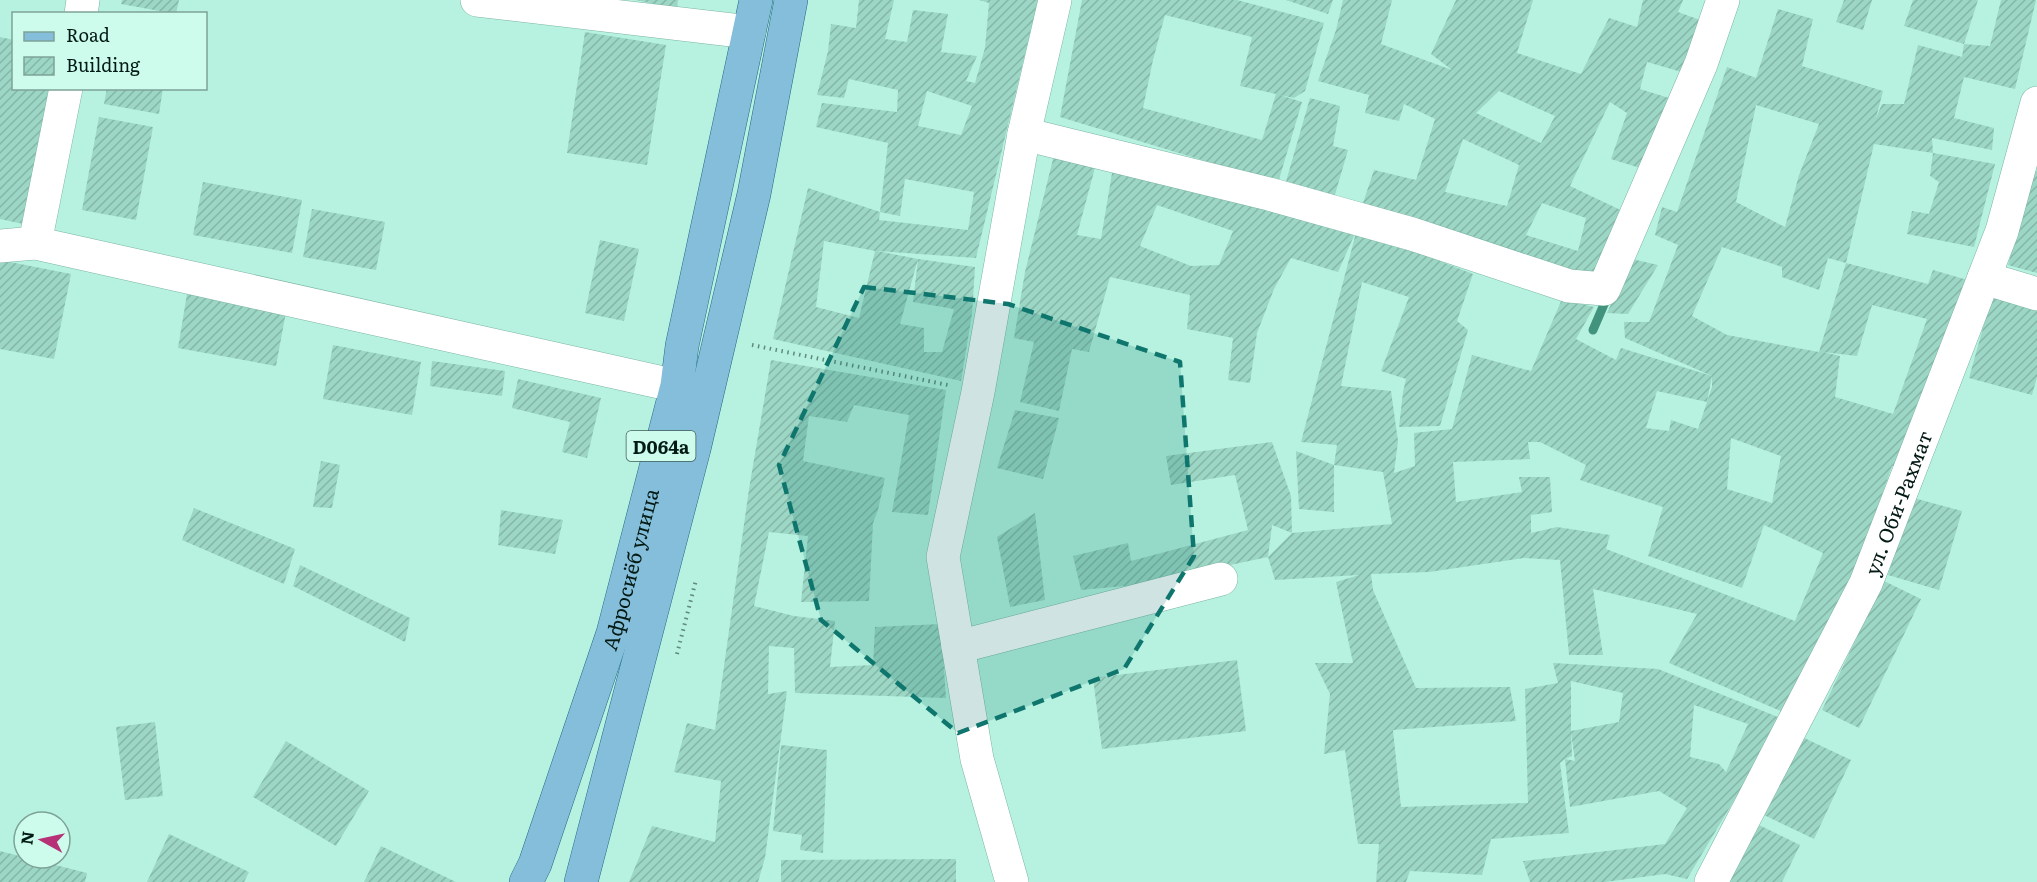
<svg xmlns="http://www.w3.org/2000/svg" width="2037" height="882" viewBox="0 0 2037 882" font-family="Literata,serif">
<style>
.lines{fill:none;stroke-linecap:round;stroke-linejoin:round}
.stream{stroke:#41937d;stroke-width:9}
.building{fill:url(#building-hatch);fill-rule:evenodd}
.minor-casing{stroke:#7cb5a4;stroke-width:34}
.major-casing{stroke:#236985;stroke-width:34}
.path{stroke:#608a7e;stroke-width:4;stroke-dasharray:1.5 4.5;stroke-linecap:butt}
.minor{stroke:#fff;stroke-width:33}
.major{stroke:#85beda;stroke-width:33}
.marked{fill:#0f766e;fill-opacity:0.2;stroke:#0f766e;stroke-width:4.5;stroke-dasharray:12 8;stroke-linejoin:round}
.labels{text-anchor:middle;dominant-baseline:central;stroke-width:4.5;stroke-linejoin:round;paint-order:stroke}
.shield{fill:#cdfced;stroke:#405e56;stroke-width:1.5}
.shield-label{font-size:18px;font-weight:bold;fill:#041b15}
.street-label{font-size:20px;fill:#041b15;stroke:#cdfced}
</style>
<defs>
<pattern id="building-hatch" width="6" height="6" patternUnits="userSpaceOnUse" patternTransform="scale(1.5)"><rect width="6" height="6" fill="#9cd6c4"/><path d="M-1 1l2-2M0 6l6-6M5 7l2-2" fill="none" stroke="#85b7a8"/></pattern>
</defs>
<rect width="100%" height="100%" fill="#b7f2e0"/>
<g class="lines">
<path class="stream" d="M1593 330 1608 295"/>
</g>
<path class="building" d="M122 0H179L176 14 121 4Z
M636 0H678L677 9Z
M859 0H894L885 39 907 42 913 10 948 14 941 52 977 56 966 81 975 83 985 48 989 3 979 0H1038L976 258 877 251 918 259 900 324 924 328V352H942L954 309 913 302 918 259 975 267 972 314 961 381 773 339 808 188 880 212 879 220 968 230 974 192 905 179 900 216 880 212 888 143 816 127 822 103 897 112 898 90 849 79 844 98 817 95 828 51 831 24 856 28ZM927 91 972 106 961 135 918 126ZM824 241 875 251 859 318 816 307Z
M1082 0H1237L1324 23 1305 91 1294 98 1280 95 1302 102 1278 183 1060 117ZM1165 15 1252 37 1240 86 1276 94 1262 140 1143 108 1153 60Z
M1286 0H1333L1328 14Z
M1343 0H1392L1381 44 1452 70 1431 54 1456 0H1533L1517 53 1581 74 1609 18 1637 27 1643 0H1683L1678 12 1703 21 1685 73 1647 62 1640 89 1669 98 1640 168 1611 159 1627 113 1610 102 1570 186 1629 214 1609 275 1569 269 1360 212 1374 170 1416 180 1435 119 1404 104 1399 121 1365 113 1369 95 1318 81 1336 30ZM1499 91 1555 116 1541 143 1476 113ZM1463 139 1519 165 1507 206 1445 192ZM1542 203 1586 218 1578 251 1526 235Z
M1844 0H1872L1863 30 1836 22Z
M1913 0H1978L1964 44 1904 26Z
M2001 0H2036L2015 89 1964 77 1954 118 1994 128 1992 150 1932 138 1933 153 1874 144 1846 263 1828 258 1819 290 1782 277V267L1722 247 1692 316 1727 335 1819 352 1846 263 1928 284 1933 270 1971 281 1912 465 1892 466 1867 538 1827 634 1785 713 1669 663 1697 614 1593 589 1603 655H1569L1560 560 1524 558 1429 572 1371 574 1373 590 1416 688 1510 687 1516 721 1393 730 1401 807 1528 803 1525 689 1558 683 1553 663 1658 669 1778 717 1742 787 1687 879 1665 874 1605 882H1530L1523 861 1665 844 1687 808 1659 791 1570 807 1565 759 1575 761 1571 732 1572 756 1565 759 1560 763 1569 833 1491 839 1482 875 1410 871 1406 882H1376L1379 844H1358L1345 750 1324 754 1330 694 1315 663H1353L1336 582 1359 575 1275 580 1268 557 1292 533 1392 524 1383 472 1334 465 1337 445 1301 442 1357 229 1473 274 1457 321 1468 330 1440 426 1399 427 1403 392 1406 379 1381 371 1409 297 1362 282 1341 386 1391 391 1398 441 1394 473 1415 466 1414 433 1452 429 1472 355 1531 371 1562 299 1594 307 1576 339 1616 360 1621 348 1712 376 1625 338 1624 322H1649L1678 245 1655 235 1662 207 1677 212 1727 67 1756 78 1778 9 1813 19 1802 66 1883 91 1876 118 1882 104H1904L1918 45 1962 57 1964 44 1990 46ZM1756 105 1819 124 1799 175 1785 227 1736 202ZM1872 305 1927 319 1893 414 1835 397 1840 356 1823 352 1857 356ZM1712 376V387L1698 429 1671 420 1669 431 1646 428 1657 391 1707 402ZM1731 438 1781 456 1772 503 1727 489ZM1528 442H1540L1586 465 1580 480 1663 507 1648 556 1742 588 1764 525 1823 553 1795 621 1606 549 1610 535 1557 527 1531 533V515L1552 512 1550 477H1519L1522 492 1456 502 1453 462 1530 459ZM1571 681 1623 693 1619 722 1571 731ZM1694 705 1748 724 1726 772 1719 764 1690 757Z
M585 32 666 45 647 165 567 153Z
M0 37 14 40V88H53L28 225 0 219Z
M107 88H163L159 114 104 104Z
M1310 98 1340 106 1333 146 1348 150 1334 198 1285 185Z
M99 117 153 127 136 220 82 210Z
M1933 153 1995 164 1974 247 1907 234 1912 211 1929 214 1939 182 1930 176Z
M1054 155 1096 164 1077 235 1101 239 1112 173 1149 172 1357 229 1338 272 1291 258 1274 289 1257 333 1250 383 1228 380 1233 338 1187 329 1190 295 1110 277 1089 352 1072 349 1059 411 1020 402 1034 342 1014 338 1025 272ZM1157 205 1233 231 1219 265 1191 266 1140 246Z
M2034 170 2037 171V273L2008 265Z
M203 182 302 200 292 253 193 235Z
M312 209 385 222 376 270 303 257Z
M600 240 639 249 624 321 585 313Z
M1632 259 1658 265 1628 314 1607 313Z
M0 260 71 274 54 359 0 349Z
M1993 292 2037 304V377L2032 395 1969 378Z
M187 294 286 312 276 366 178 348Z
M333 345 421 362 412 415 323 399Z
M771 360 946 390 928 515 892 512 909 415 854 405 847 422 809 416 803 461 885 478 878 510 873 523 869 601 801 602 808 536 769 532 754 606 794 616 835 621 830 667 873 665 875 627 941 624 946 698 795 693 794 648 769 646 768 694 787 691 765 858 758 882H629L652 826 715 842 721 781 674 772 687 723 715 730 749 489Z
M432 361 505 371 502 396 430 386Z
M518 379 601 398 587 458 562 452 570 422 512 408Z
M1015 410 1059 418 1043 479 997 468Z
M1272 442 1291 496 1292 533 1272 525 1268 557 1136 585 1081 590 1073 556 1128 543 1131 561 1248 530 1235 475 1171 485 1166 456Z
M1296 451 1334 465V512L1299 509Z
M321 461 340 465 332 508 313 507Z
M1910 497 1962 511 1939 590 1888 575Z
M194 508 295 549 284 584 182 540Z
M501 510 563 520 555 554 498 545Z
M1035 513 1045 600 1010 607 997 537Z
M300 565 410 618 405 642 293 586Z
M1884 581 1921 599 1859 728 1822 710Z
M1237 660 1246 731 1102 749 1093 678Z
M155 722 163 796 125 800 116 727Z
M1800 736 1851 760 1814 839 1764 815Z
M286 741 369 791 336 846 253 797Z
M781 745 827 750 823 853 800 850 802 835 773 831Z
M1757 824 1800 845 1782 882H1729Z
M169 834 249 872 244 882H147Z
M381 846 456 882H364Z
M0 851 87 873 85 882H0Z
M956 859V882H781V860Z"/>
<g class="lines">
<g class="minor-casing">
<g id="minor">
<path d="M477 0 749 32"/>
<path d="M81 14 83 0"/>
<path d="M1024 134 1269 194 1412 234 1569 286 1604 289 1701 64 1723 0"/>
<path d="M35 243 66 88"/>
<path d="M0 246 35 243 677 386"/>
<path d="M1984 278 2037 294"/>
<path d="M958 647 1221 579"/>
<path d="M1012 882 977 759 943 557 978 392 1024 134 1055 0"/>
<path id="s1" d="M1711 882 1866 583 2002 231 2037 103"/>
</g>
</g>
<g class="major-casing">
<g id="major">
<path id="s2" d="M526 882 535 864 613 633 677 386 682 346 756 0"/>
<path d="M581 882 694 449 754 194 791 0"/>
</g>
</g>
<path class="path" d="M752 345 948 385
M677 654 696 580"/>
<use href="#minor" class="minor"/>
<use href="#major" class="major"/>
</g>
<path class="marked" d="M864 287 1008 304 1180 362 1194 556 1124 669 958 733 821 620 779 465Z"/>
<g class="labels">
<rect class="shield" x="626.5" y="431" width="69" height="30" rx="4.5"/>
<g class="shield-label">
<text x="661" y="446">D064a</text>
</g>
<g class="street-label">
<text stroke="none"><textPath href="#s1" startOffset="423">ул. Оби-Рахмат</textPath></text>
<text stroke="none"><textPath href="#s2" startOffset="330">Афросиёб улица</textPath></text>
</g>
</g>
<rect x="12" y="12" width="195" height="78" fill="#cdfced" stroke="#7da297" stroke-width="1.5"/>
<rect x="24" y="32" width="30" height="9" fill="#85beda" stroke="#7da297" stroke-width="1.5"/>
<text x="66" y="42" font-size="18" fill="#041b15">Road</text>
<rect x="24" y="57" width="30" height="18" fill="url(#building-hatch)" stroke="#7da297" stroke-width="1.5"/>
<text x="66" y="72" font-size="18" fill="#041b15">Building</text>
<g transform="translate(42 840) rotate(278)"><circle r="28" fill="#cdfced" stroke="#7da297" stroke-width="1.5"/>
<path d="M0-4.5L10 22L0 15L-10 22Z" fill="#b63175"/>
<text y="-9" font-size="16" font-weight="bold" text-anchor="middle" fill="#041b15">N</text>
</g>
</svg>
